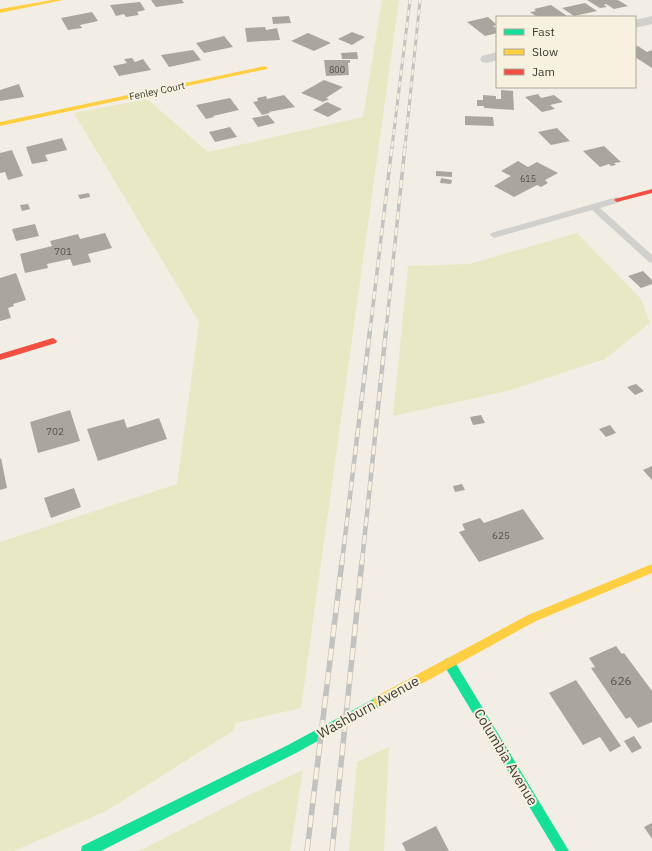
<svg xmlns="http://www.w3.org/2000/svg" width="652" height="851" viewBox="0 0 652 851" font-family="'IBM Plex Sans',sans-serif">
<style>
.green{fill:#e6e9c3}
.building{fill:#a9a69f}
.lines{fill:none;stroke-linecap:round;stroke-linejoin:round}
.lane{fill:#d1d0cd;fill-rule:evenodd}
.street{fill:#d1d0cd;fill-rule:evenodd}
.fast{fill:#16e098;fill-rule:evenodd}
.slow{fill:#ffcf43;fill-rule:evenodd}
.jam{fill:#f24e42;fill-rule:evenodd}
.rail-far3-casing{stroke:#c2c2c0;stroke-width:3}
.rail-far2-casing{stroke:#c2c2c0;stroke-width:3.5}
.rail-far1-casing{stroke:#c2c2c0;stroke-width:4.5}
.rail-casing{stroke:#c2c2c0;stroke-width:5.5}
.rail-far3{stroke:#f8f1df;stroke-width:2;stroke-dasharray:6;stroke-linecap:butt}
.rail-far2{stroke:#f8f1df;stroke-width:2.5;stroke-dasharray:8;stroke-linecap:butt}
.rail-far1{stroke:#f8f1df;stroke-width:3;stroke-dasharray:9;stroke-linecap:butt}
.rail{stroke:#f8f1df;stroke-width:4;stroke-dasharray:12;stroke-linecap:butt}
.labels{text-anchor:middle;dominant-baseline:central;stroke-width:4;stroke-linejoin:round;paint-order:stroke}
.far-number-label{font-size:9px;fill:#56544d}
.far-street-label{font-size:10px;fill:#3b3932;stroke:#f8f1df}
.number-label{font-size:10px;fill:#56544d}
.near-number-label{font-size:12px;fill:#56544d}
.near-street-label{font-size:14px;fill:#3b3932;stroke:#f8f1df}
</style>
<rect width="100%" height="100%" fill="#f2eee5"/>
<path class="green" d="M382 0H399L301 708 236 723 233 731 106 811 14 851H0V542L177 484 199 322 74 113 147 99 208 152 363 117Z
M577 233 641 299 650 323 605 359 507 391 393 416 408 266 469 264Z
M389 747 384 851H349L357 762Z
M303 770 290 851H139L249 795Z"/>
<path class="building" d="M151 0H182L184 3 156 7Z
M587 0H618L628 6 614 9 606 4 604 5 607 7 600 8Z
M140 2 145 10 137 12 139 15 126 17 124 14 116 16 110 5Z
M585 3 597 11 574 16 562 8Z
M551 5 567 16 537 17 530 12 536 11 534 9Z
M92 12 98 21 80 25 82 28 68 30 61 18Z
M289 16 291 23 273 24 272 17Z
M488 17 497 25 493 26 497 29V33L485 36 467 22Z
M265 27 266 30 277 28 280 40 247 42 245 28Z
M352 32 365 37 352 45 338 39Z
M308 33 331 43 314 51 291 41Z
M224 36 233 47 204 53 196 43Z
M638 46 647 52 652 50V68L635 57V47Z
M193 50 201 60 169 67 161 55Z
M357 52 358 59H342L341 53Z
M132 58 135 62 143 59 151 70 119 76 113 66 127 63 124 59Z
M324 60H350V63H348L349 75 326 76Z
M324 80 343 87 326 98 329 99 323 102 301 93Z
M19 84 24 97 0 101V90Z
M501 90 513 91 514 110 484 108V106H477V100H483V95L496 96V99H501Z
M538 94 541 98 554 95 563 102 550 105 555 109 542 112 525 97Z
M284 95 295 107 269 112 270 113 262 115 253 102 258 101 257 98 266 96 267 99Z
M230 98 239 110 213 116 214 117 206 119 196 105Z
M327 102 342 109 328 117 313 110Z
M268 115 275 123 258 127 252 118Z
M465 116 493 117 494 126 465 125Z
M230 127 237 137 215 142 209 132Z
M557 128 570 141 551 145 538 132Z
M62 138 67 150 45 155 48 161 32 164 26 147Z
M604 146 621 162 614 163 616 165 611 166 609 164 600 167 583 151Z
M12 150 23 176 8 180 5 172 0 173V153Z
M518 161 528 167 537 162 558 173 545 180 548 183 541 187 537 185 514 197 494 186 511 176 501 171Z
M436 171 452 172V177L436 176Z
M441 178 452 180 451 184 440 183Z
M89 193 90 197 80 199 78 195Z
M28 204 30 209 22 211 20 205Z
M35 224 39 236 16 241 12 229Z
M105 233 112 248 88 254 91 262 73 266 70 259 47 264 48 268 25 273 20 254 52 246 50 241 78 234 80 239Z
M643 271 652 280V284L641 288 628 276Z
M16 273 26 300 13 304 14 306 8 308 11 318 0 321V278Z
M636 384 644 391 635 395 627 387Z
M70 410 80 441 38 453 30 422Z
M481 415 485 423 473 425 470 417Z
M159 418 167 439 98 461 87 429 124 419 127 428Z
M610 425 616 433 606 437 599 429Z
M1 458 7 488 0 490V459Z
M652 466V480L643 470Z
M462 484 465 490 455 492 453 486Z
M74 488 81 507 51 518 44 498Z
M523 509 544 539 479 562 459 532 465 530 462 524 480 518 484 523Z
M616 646 622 654 624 653 652 691V722L638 728 630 717 626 719 591 668 595 667 589 658Z
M576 680 621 746 610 752 600 737 583 745 549 693Z
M634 736 642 748 632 753 624 741Z
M652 823V839L644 827Z
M436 826 449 851H406L402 843Z"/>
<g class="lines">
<path class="lane" d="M617 197 620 198 621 200 620 202 600 208 652 255V263L649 262 592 210 494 238 490 235 491 233Z"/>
<path class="street" d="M652 16V24L635 28V20Z
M497 52V60L487 63 482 62 480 59 482 56Z"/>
<path class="fast" d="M449 658 453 659 569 851H556L445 667 443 663 445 659Z
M379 696 383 697 385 701 383 705 296 753 101 851H81L82 846 288 745Z"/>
<path class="slow" d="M52 0H63L0 13V9Z
M265 66 268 68 267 69 0 126V122Z
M652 564V573L536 621 383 705 379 706 375 705 373 701 375 697 528 615Z"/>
<path class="jam" d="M652 189V193L617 202 614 200 615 199Z
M53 338 57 341 56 343 0 360V354Z"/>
<g class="rail-far3-casing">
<path id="rail-far3" d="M392 147 410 0
M405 147 420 0"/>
</g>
<g class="rail-far2-casing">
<path id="rail-far2" d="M370 331 392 146
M386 331 405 146"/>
</g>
<g class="rail-far1-casing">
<path id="rail-far1" d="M342 562 370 330
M362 562 386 330"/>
</g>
<g class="rail-casing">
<path id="rail" d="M307 851 342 561
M332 851 362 561"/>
</g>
<use href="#rail-far3" class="rail-far3"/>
<use href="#rail-far2" class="rail-far2"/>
<use href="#rail-far1" class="rail-far1"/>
<use href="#rail" class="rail"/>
</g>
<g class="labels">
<g class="far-number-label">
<text x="337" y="69">800</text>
<text x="528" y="178">615</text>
</g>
<g class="far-street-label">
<text transform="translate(157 91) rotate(-12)">Fenley Court</text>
</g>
<g class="number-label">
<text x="63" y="251">701</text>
<text x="55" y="431">702</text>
<text x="501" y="535">625</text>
</g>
<g class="near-number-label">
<text x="621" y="680">626</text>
</g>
<g class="near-street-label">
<text transform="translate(368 707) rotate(-29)">Washburn Avenue</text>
<text transform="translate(506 757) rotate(59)">Columbia Avenue</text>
</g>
</g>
<rect x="496" y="16" width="140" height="72" fill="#f8f1df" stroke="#aca79a"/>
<rect x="504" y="29" width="20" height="6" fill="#16e098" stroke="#aca79a"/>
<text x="532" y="36" font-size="12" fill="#3b3932">Fast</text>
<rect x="504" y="49" width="20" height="6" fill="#ffcf43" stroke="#aca79a"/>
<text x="532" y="56" font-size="12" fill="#3b3932">Slow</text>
<rect x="504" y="69" width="20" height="6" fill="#f24e42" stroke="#aca79a"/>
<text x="532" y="76" font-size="12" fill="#3b3932">Jam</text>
</svg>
